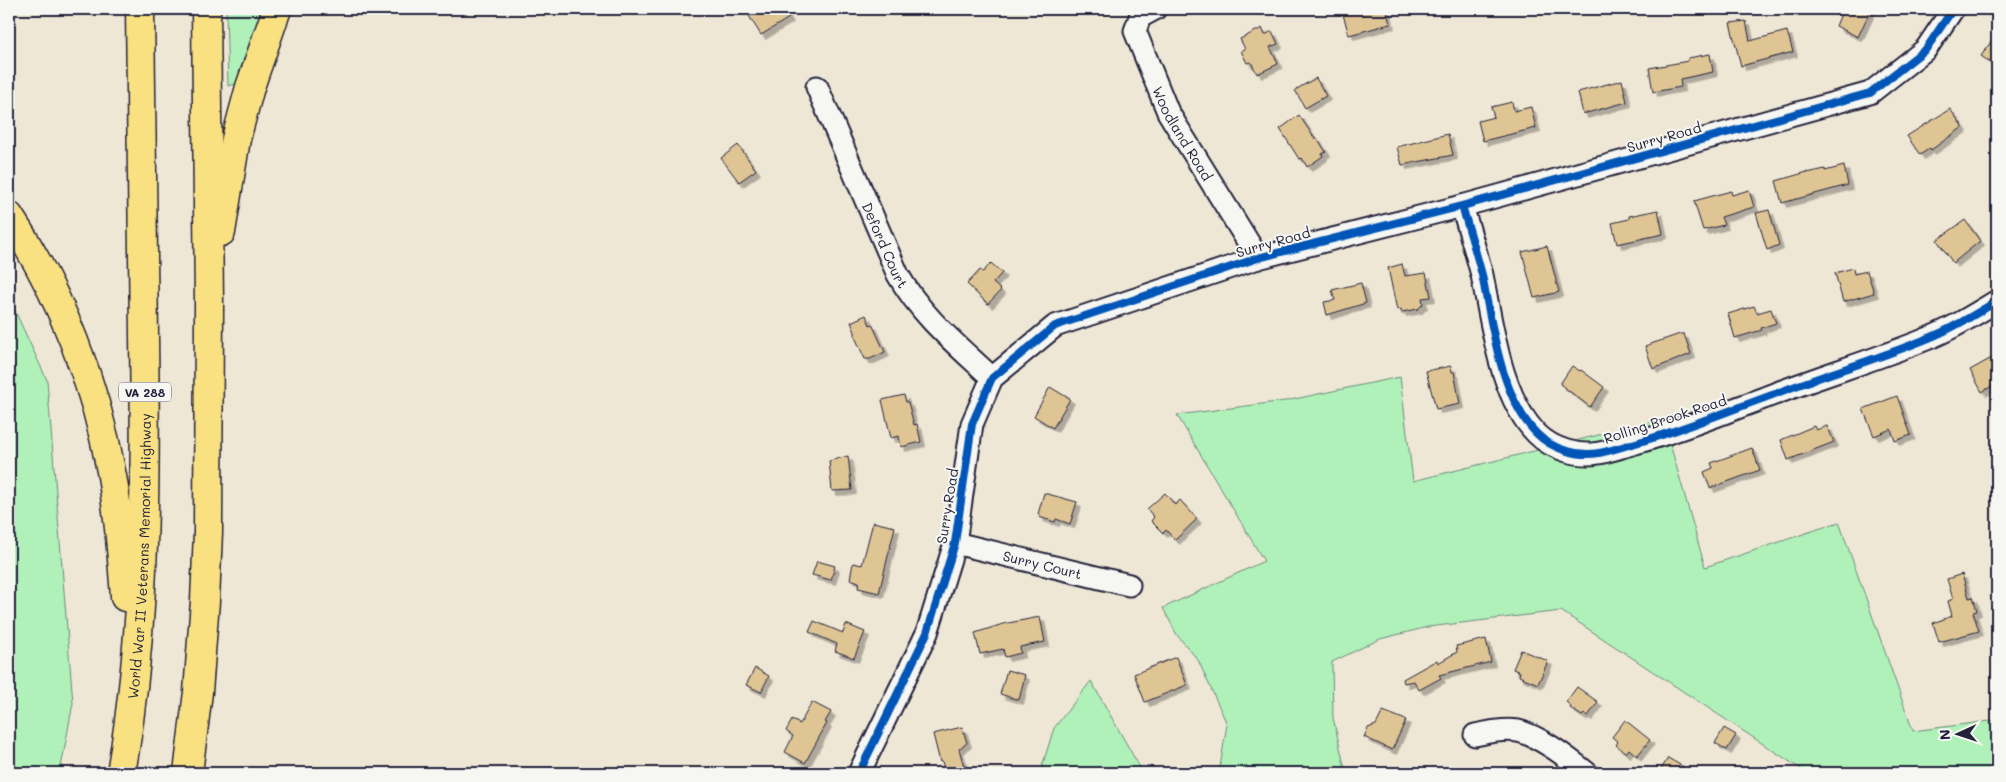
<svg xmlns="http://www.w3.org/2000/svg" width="2006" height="782" viewBox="0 0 2006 782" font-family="Mali,sans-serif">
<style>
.green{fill:#b0f1b9;stroke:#698a7a}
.building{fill:#dfc494;stroke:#22223b;filter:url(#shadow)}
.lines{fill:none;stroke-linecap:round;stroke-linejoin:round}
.minor-casing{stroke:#22223b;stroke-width:25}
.highway-casing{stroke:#22223b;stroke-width:31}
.minor{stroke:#f6f6f2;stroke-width:21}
.highway{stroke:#f9e181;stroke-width:28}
.cycleway-casing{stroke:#f6f6f2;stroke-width:11}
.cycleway{stroke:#0057b8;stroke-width:8}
.labels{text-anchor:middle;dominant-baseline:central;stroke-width:4;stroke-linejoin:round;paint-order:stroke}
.shield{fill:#f6f6f2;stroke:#626272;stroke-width:1}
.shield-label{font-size:12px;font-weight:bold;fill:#22223b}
.street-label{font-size:14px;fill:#22223b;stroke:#f6f6f2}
</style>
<defs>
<filter id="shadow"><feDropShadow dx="4.5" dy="4.5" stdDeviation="0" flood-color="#0004"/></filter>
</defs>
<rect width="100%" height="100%" fill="#efe7d6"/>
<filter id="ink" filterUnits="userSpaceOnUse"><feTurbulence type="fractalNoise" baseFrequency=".02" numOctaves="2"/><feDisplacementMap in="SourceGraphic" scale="10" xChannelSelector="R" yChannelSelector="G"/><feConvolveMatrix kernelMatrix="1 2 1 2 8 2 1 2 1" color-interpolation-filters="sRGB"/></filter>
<g filter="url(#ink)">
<path class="green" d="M226 9H265L248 48 236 84 228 86Z
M9 298 47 380 73 703 60 773H9Z
M1400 377 1413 481 1663 419 1705 567 1839 522 1913 731 1997 720V773H1807L1561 611 1428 627 1380 639 1332 662 1333 718 1346 773H1219L1227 724 1198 660 1177 635 1163 608 1264 561 1177 415 1285 401Z
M1091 681 1143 773H1040L1054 728Z"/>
<path class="building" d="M761 9H784L789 18 761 35 749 16Z
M1351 9H1386L1390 24 1349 35 1342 11Z
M1843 9H1871L1858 37 1836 26Z
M1746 21 1750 41 1787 31 1793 52 1741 66 1730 23Z
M1262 28 1265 35 1272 31 1278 44 1270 47 1278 64 1257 74 1251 62 1247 63 1241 51 1245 49 1240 39Z
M1997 33V67L1981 56Z
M1710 54 1713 72 1680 79 1681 87 1653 92 1649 68 1688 61V58Z
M1316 78 1326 96 1305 108 1295 90Z
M1622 80 1627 102 1583 114 1578 92Z
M1512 102 1514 111 1531 107 1536 128 1483 141 1478 121 1494 117 1491 107Z
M1950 109 1963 127 1931 150 1930 148 1920 155 1907 136Z
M1299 115 1315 139 1317 138 1326 152 1322 154 1323 156 1307 167 1302 158 1299 159 1280 129Z
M1448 134 1453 155 1402 165 1397 147Z
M738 145 756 170 739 182 721 158Z
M1844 166 1848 185 1782 203 1776 181 1807 172V173L1825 169V171Z
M1749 190 1754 207 1721 217 1724 225 1703 230 1694 201 1731 191 1732 195Z
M1658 210 1663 234 1617 244 1612 223 1629 219V216Z
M1769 210 1779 245 1767 250 1756 213Z
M1965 220 1980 241 1953 263 1937 240Z
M1547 246 1559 292 1534 298 1522 252Z
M991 263 1002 273 993 283 1001 290 988 304 967 284 980 270 983 272Z
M1402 264 1405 276 1426 273 1431 297 1422 298 1423 304 1418 309 1402 312 1401 309 1397 310 1388 268Z
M1853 268 1854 274 1867 271 1874 293 1843 302 1835 273Z
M1361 283 1366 303 1327 315 1324 302 1335 300 1332 290Z
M1754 306 1757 313 1771 309 1776 323 1761 328 1762 330 1735 338 1728 314Z
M866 315 870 325 872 324 885 352 870 359H865L855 337V332L851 322Z
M1680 334H1684L1691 354 1653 369 1645 346Z
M1997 355V383L1982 392 1970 370Z
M1451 366 1452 372H1454L1460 404 1436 409 1426 371Z
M1572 366 1580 371 1581 370 1604 387 1590 407 1560 384Z
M1050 387 1070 399 1053 428 1034 416Z
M904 395 906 402H908L914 425 917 424 921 442 901 447 899 436 891 438 882 400Z
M1897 396 1911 435 1895 441 1891 429 1874 436 1863 409Z
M1814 426 1816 430 1827 426 1834 442 1788 460 1781 440Z
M1752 448 1760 470 1710 488 1704 472 1713 468 1711 463Z
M848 456 852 490 832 491 829 461Z
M1044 493 1077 502 1070 524 1056 519 1055 522 1039 517 1040 515 1038 514Z
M1165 493 1175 505 1180 500 1197 519 1175 540 1166 530 1163 533 1151 521 1154 517 1147 509Z
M873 522 895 527 879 593 858 588 859 582 850 579 853 563 862 565Z
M817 561 835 566 831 580 812 575Z
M1962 574 1969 598 1973 597 1977 611 1973 612 1979 631 1939 642 1933 623 1952 616 1948 601 1953 599 1947 579Z
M1040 617 1045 642 1020 647 1021 653 1005 657 1003 649 980 654 975 633 1003 624Z
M814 621 843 633 846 624 865 632 854 658 835 651 837 644 809 632Z
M1486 639 1491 662 1439 675 1441 678 1419 690 1414 681 1404 683 1403 679 1437 660 1438 663 1457 652 1456 646Z
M1521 650 1548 661 1538 684 1519 676 1520 672 1513 669Z
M1176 657 1187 685 1145 702 1134 674Z
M755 668 769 676 761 692 746 685Z
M1007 670 1025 675 1019 700 1000 694Z
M1577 687 1598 702 1588 716 1584 714 1582 716 1570 708 1571 706 1566 702Z
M812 702 831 712 825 722 827 723 805 763 785 752 793 736 786 731 792 720 800 724Z
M1383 711 1406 720 1392 750 1364 737 1368 728 1376 725Z
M1625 720 1650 740 1637 756 1629 749 1626 753 1616 745 1618 742 1612 737Z
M962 727 967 743 959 749 965 770 945 773 942 761 940 762 933 734Z
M1724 728 1736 735 1727 750 1715 743Z
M1668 758 1694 773H1659Z"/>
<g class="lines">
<g class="minor-casing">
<g id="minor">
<path id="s1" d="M1155 9 1140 17 1135 31 1168 112 1258 258"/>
<path id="s2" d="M817 87 898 275C923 318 956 344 992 378"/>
<path d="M1462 206C1469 229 1476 252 1482 275 1492 323 1500 397 1537 434 1552 449 1578 457 1599 453 1610 451 1621 447 1632 444 1677 432 1720 414 1764 398 1817 377 1872 361 1924 340 1950 330 1974 315 1997 301"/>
<path id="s3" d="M955 543 1129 585"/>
<path d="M1475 735C1489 732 1503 729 1518 731 1540 736 1569 759 1587 773"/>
<path d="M859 773 927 633 955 543 972 424 992 378 1055 326 1258 258 1462 206 1870 93 1926 49 1953 9"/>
</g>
</g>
<g class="highway-casing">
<g id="highway">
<path d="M9 216C60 292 96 385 112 476 119 516 122 556 125 597"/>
<path d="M221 232 236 139 250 87 277 9"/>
<path id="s4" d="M121 773C146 630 146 481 144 336 143 227 142 118 140 9"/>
<path d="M188 773 198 692 205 601 208 532 209 305 206 9"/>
</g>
</g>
<use href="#minor" class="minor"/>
<use href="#highway" class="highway"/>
<g class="cycleway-casing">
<path id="cycleway" d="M1462 206C1469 229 1476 252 1482 275 1492 323 1500 397 1537 434 1552 449 1578 457 1599 453 1610 451 1621 447 1632 444 1677 432 1720 414 1764 398 1817 377 1872 361 1924 340 1950 330 1974 315 1997 301
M859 773 927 633 955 543 972 424 992 378 1055 326 1258 258 1462 206 1870 93 1926 49 1953 9"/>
</g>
<use href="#cycleway" class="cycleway"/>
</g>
</g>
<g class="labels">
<rect class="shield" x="119" y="382.5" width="52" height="19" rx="4"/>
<g class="shield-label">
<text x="145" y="392">VA 288</text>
</g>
<g class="street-label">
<text stroke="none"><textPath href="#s1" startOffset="145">Woodland Road</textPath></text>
<text transform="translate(1664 137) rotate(-16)">Surry Road</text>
<text transform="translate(1273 242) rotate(-16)">Surry Road</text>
<text stroke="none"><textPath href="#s2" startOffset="172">Deford Court</textPath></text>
<text transform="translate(1665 419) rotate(-18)">Rolling Brook Road</text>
<text transform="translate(947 506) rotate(-81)">Surry Road</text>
<text stroke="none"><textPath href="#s4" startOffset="218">World War II Veterans Memorial Highway</textPath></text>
<text stroke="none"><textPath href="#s3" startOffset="90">Surry Court</textPath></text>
</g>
</g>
<rect width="2006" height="782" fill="none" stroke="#f6f6f2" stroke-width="30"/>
<rect x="15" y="15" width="1976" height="752" fill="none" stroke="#22223b" stroke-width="2" filter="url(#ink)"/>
<g transform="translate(1958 734) rotate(267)" stroke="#f6f6f2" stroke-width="4" paint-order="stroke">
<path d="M0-4L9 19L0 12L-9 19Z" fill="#22223b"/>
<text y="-8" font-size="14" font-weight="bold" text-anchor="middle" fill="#22223b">N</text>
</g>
</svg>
